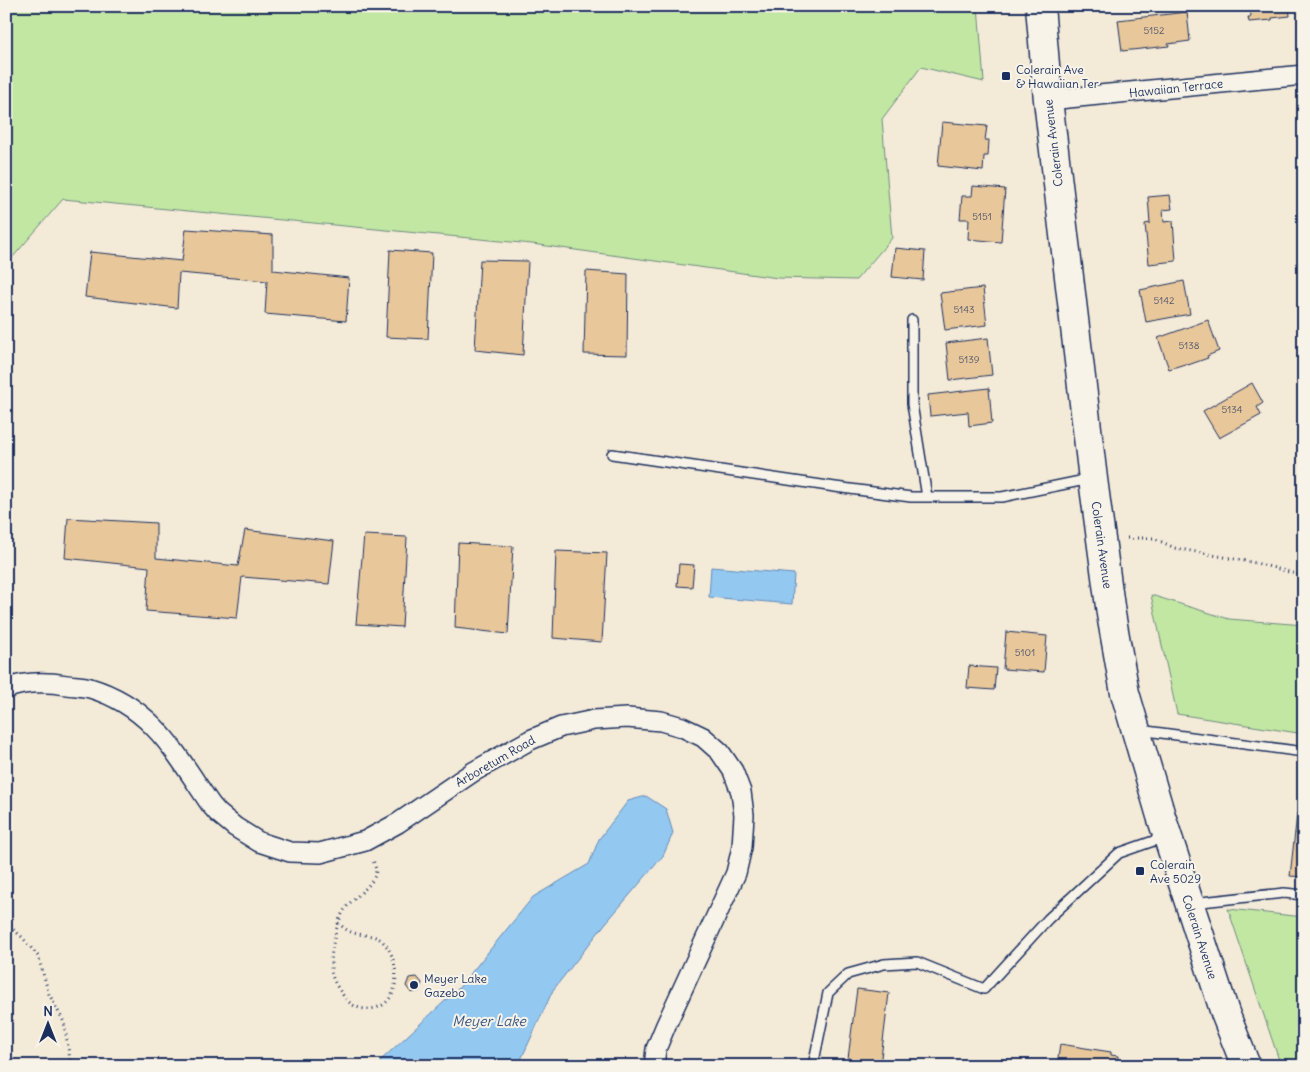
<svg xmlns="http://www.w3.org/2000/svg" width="1310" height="1072" viewBox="0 0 1310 1072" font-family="Delius,sans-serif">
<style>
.green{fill:#c2e7a2;stroke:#6e8b80}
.water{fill:#93c8f1;stroke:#638bb6}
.building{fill:#e8c79a;stroke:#1b2f5e}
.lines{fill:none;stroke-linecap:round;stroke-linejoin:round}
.service-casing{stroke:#1b2f5e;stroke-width:12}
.minor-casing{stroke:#1b2f5e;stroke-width:22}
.primary-casing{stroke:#1b2f5e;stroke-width:31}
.path{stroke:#1b2f5e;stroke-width:3;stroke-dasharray:1 4;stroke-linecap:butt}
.service{stroke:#f7f3e8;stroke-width:9}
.minor{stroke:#f7f3e8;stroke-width:19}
.primary{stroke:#f7f3e8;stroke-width:28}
.poi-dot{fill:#1b2f5e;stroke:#f7f3e8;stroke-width:2}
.labels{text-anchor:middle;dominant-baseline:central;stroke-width:4;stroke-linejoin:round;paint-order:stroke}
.number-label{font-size:10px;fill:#4e556d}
.poi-label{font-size:12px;fill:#1b2f5e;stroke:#f7f3e8;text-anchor:start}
.street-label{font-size:12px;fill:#1b2f5e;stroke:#f7f3e8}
.water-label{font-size:14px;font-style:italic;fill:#395583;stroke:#f7f3e8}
</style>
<rect width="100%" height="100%" fill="#f4ead8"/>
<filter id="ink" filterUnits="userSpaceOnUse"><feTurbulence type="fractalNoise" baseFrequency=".02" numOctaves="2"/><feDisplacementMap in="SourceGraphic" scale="10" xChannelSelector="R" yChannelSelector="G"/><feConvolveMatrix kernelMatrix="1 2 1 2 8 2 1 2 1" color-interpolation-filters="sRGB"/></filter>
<g filter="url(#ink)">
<path class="green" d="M6 6H978L984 82 921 67 882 119 892 238 856 280 778 278 532 244 63 199 6 265Z
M1151 595 1229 619 1304 625V734L1177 714Z
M1228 909 1304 917V1066H1281Z"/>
<path class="water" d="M711 567 794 574 792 604 709 597Z
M646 796 666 809 673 833 663 856 605 924 553 990 518 1066H379L381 1060 458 989 533 897 589 864 599 839 628 801Z"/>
<path class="building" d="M1250 6H1289L1290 16 1272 18V20L1249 22 1248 17H1251Z
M1187 12 1190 41 1168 44 1169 46 1122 51 1118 20Z
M942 122 987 126 985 140H989L988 156H984L983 171 938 166Z
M973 186 1005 189 1001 242 968 239 969 219H960L962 196H972Z
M1170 195 1172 209 1163 210 1164 222 1173 221 1176 261 1149 264 1145 224 1150 223 1148 197Z
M186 229 273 235V270L349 278 346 321 265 314 267 281 179 273 177 308 85 297 90 252 182 261Z
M895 248 925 251 923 280 892 277Z
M390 250 432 253 428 339 386 337Z
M480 260 528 261 523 355 475 350Z
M586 271 628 274 627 355 584 354Z
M1184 281 1190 314 1146 322 1140 290Z
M983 288 987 325 945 330 940 293Z
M1208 320 1219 351 1207 356 1208 358 1188 365V363L1169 369 1158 338Z
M988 338 992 375 950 380 946 343Z
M1252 383 1263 403 1257 407 1261 415 1219 438 1203 411Z
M989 388 992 423 969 426 968 412 930 416 928 395Z
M68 518 156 523V558L238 566 245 530 334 541 329 584 242 577 237 618 146 611 149 567 65 558Z
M364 535 407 537 402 627 356 624Z
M458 543 513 546 508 634 455 628Z
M556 551 607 553 602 642 553 638Z
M679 564 694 565 692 587 677 586Z
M1006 632 1047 636 1044 672 1003 669Z
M969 666 996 668 994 690 967 688Z
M1297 814H1304V877L1290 876Z
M417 977 422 983 419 991 411 993 406 986 409 978Z
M857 989 889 993 880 1066H847Z
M1060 1044 1111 1052V1055L1118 1056 1117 1066H1057Z"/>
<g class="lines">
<g class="service-casing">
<path id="service" d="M912 320V404L927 497
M612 454 835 487 911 497H1002L1090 479
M1139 730 1304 752
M1192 903 1284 893 1304 895
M813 1066 828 993 848 974 884 964 917 962 984 989 1048 919 1119 853 1165 837"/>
</g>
<g class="minor-casing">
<path id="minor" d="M1048 100 1304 75
M6 689C25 681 48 682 67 685 74 686 82 686 90 688 153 707 176 754 211 805L218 813 235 827 259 842 290 852 320 853 365 841 398 823 473 772 530 740 561 727 594 720 627 718 661 721 682 727 703 737 720 752 733 771 741 792 744 815 742 847 736 873 666 1025 656 1049 654 1066"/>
</g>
<g class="primary-casing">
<path id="primary" d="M1040 6 1048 100 1093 479 1111 614 1125 693 1161 816 1225 1013 1246 1066"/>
</g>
<path class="path" d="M1127 538H1153L1175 548 1256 563 1304 576
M6 923 22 937 38 956 49 994 64 1022 71 1066
M338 923C343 927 347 931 354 933 363 936 375 934 382 941 400 957 403 1002 375 1008 364 1011 352 1007 345 998 340 991 334 983 332 975 328 960 336 921 345 909 353 897 374 886 376 871 376 868 374 863 373 860"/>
<use href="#service" class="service"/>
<use href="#minor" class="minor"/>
<use href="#primary" class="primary"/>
</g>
</g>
<g class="poi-dot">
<rect x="1001" y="71" width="10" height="10" rx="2.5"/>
<rect x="1135" y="866" width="10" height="10" rx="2.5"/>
<circle cx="414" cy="985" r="5"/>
</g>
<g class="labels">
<g class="number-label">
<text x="1154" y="30">5152</text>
<text x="982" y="216">5151</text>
<text x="1164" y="300">5142</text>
<text x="964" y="309">5143</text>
<text x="1189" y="345">5138</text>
<text x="969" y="359">5139</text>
<text x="1232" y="409">5134</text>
<text x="1025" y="652">5101</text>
</g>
<g class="poi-label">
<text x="1016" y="69">Colerain Ave<tspan x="1016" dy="14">&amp; Hawaiian Ter</tspan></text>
<text x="1150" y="864">Colerain<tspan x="1150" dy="14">Ave 5029</tspan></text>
<text x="424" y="978">Meyer Lake<tspan x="424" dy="14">Gazebo</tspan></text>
</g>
<g class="street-label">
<text transform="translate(1176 88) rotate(-6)">Hawaiian Terrace</text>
<text transform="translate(1053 143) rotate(-97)">Colerain Avenue</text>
<text transform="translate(1102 545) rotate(82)">Colerain Avenue</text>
<text transform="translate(495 761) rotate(-30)">Arboretum Road</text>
<text transform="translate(1200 937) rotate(72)">Colerain Avenue</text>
</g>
<g class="water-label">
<text x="489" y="1021">Meyer Lake</text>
</g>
</g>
<rect width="1310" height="1072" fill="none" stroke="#f7f3e8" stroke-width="25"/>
<rect x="12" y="12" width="1285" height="1047" fill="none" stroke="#1b2f5e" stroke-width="2" filter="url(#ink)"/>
<g transform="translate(48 1024)" stroke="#f7f3e8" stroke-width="4" paint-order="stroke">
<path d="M0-4L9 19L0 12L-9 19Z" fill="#1b2f5e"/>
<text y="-8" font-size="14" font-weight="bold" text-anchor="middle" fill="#1b2f5e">N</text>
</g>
</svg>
